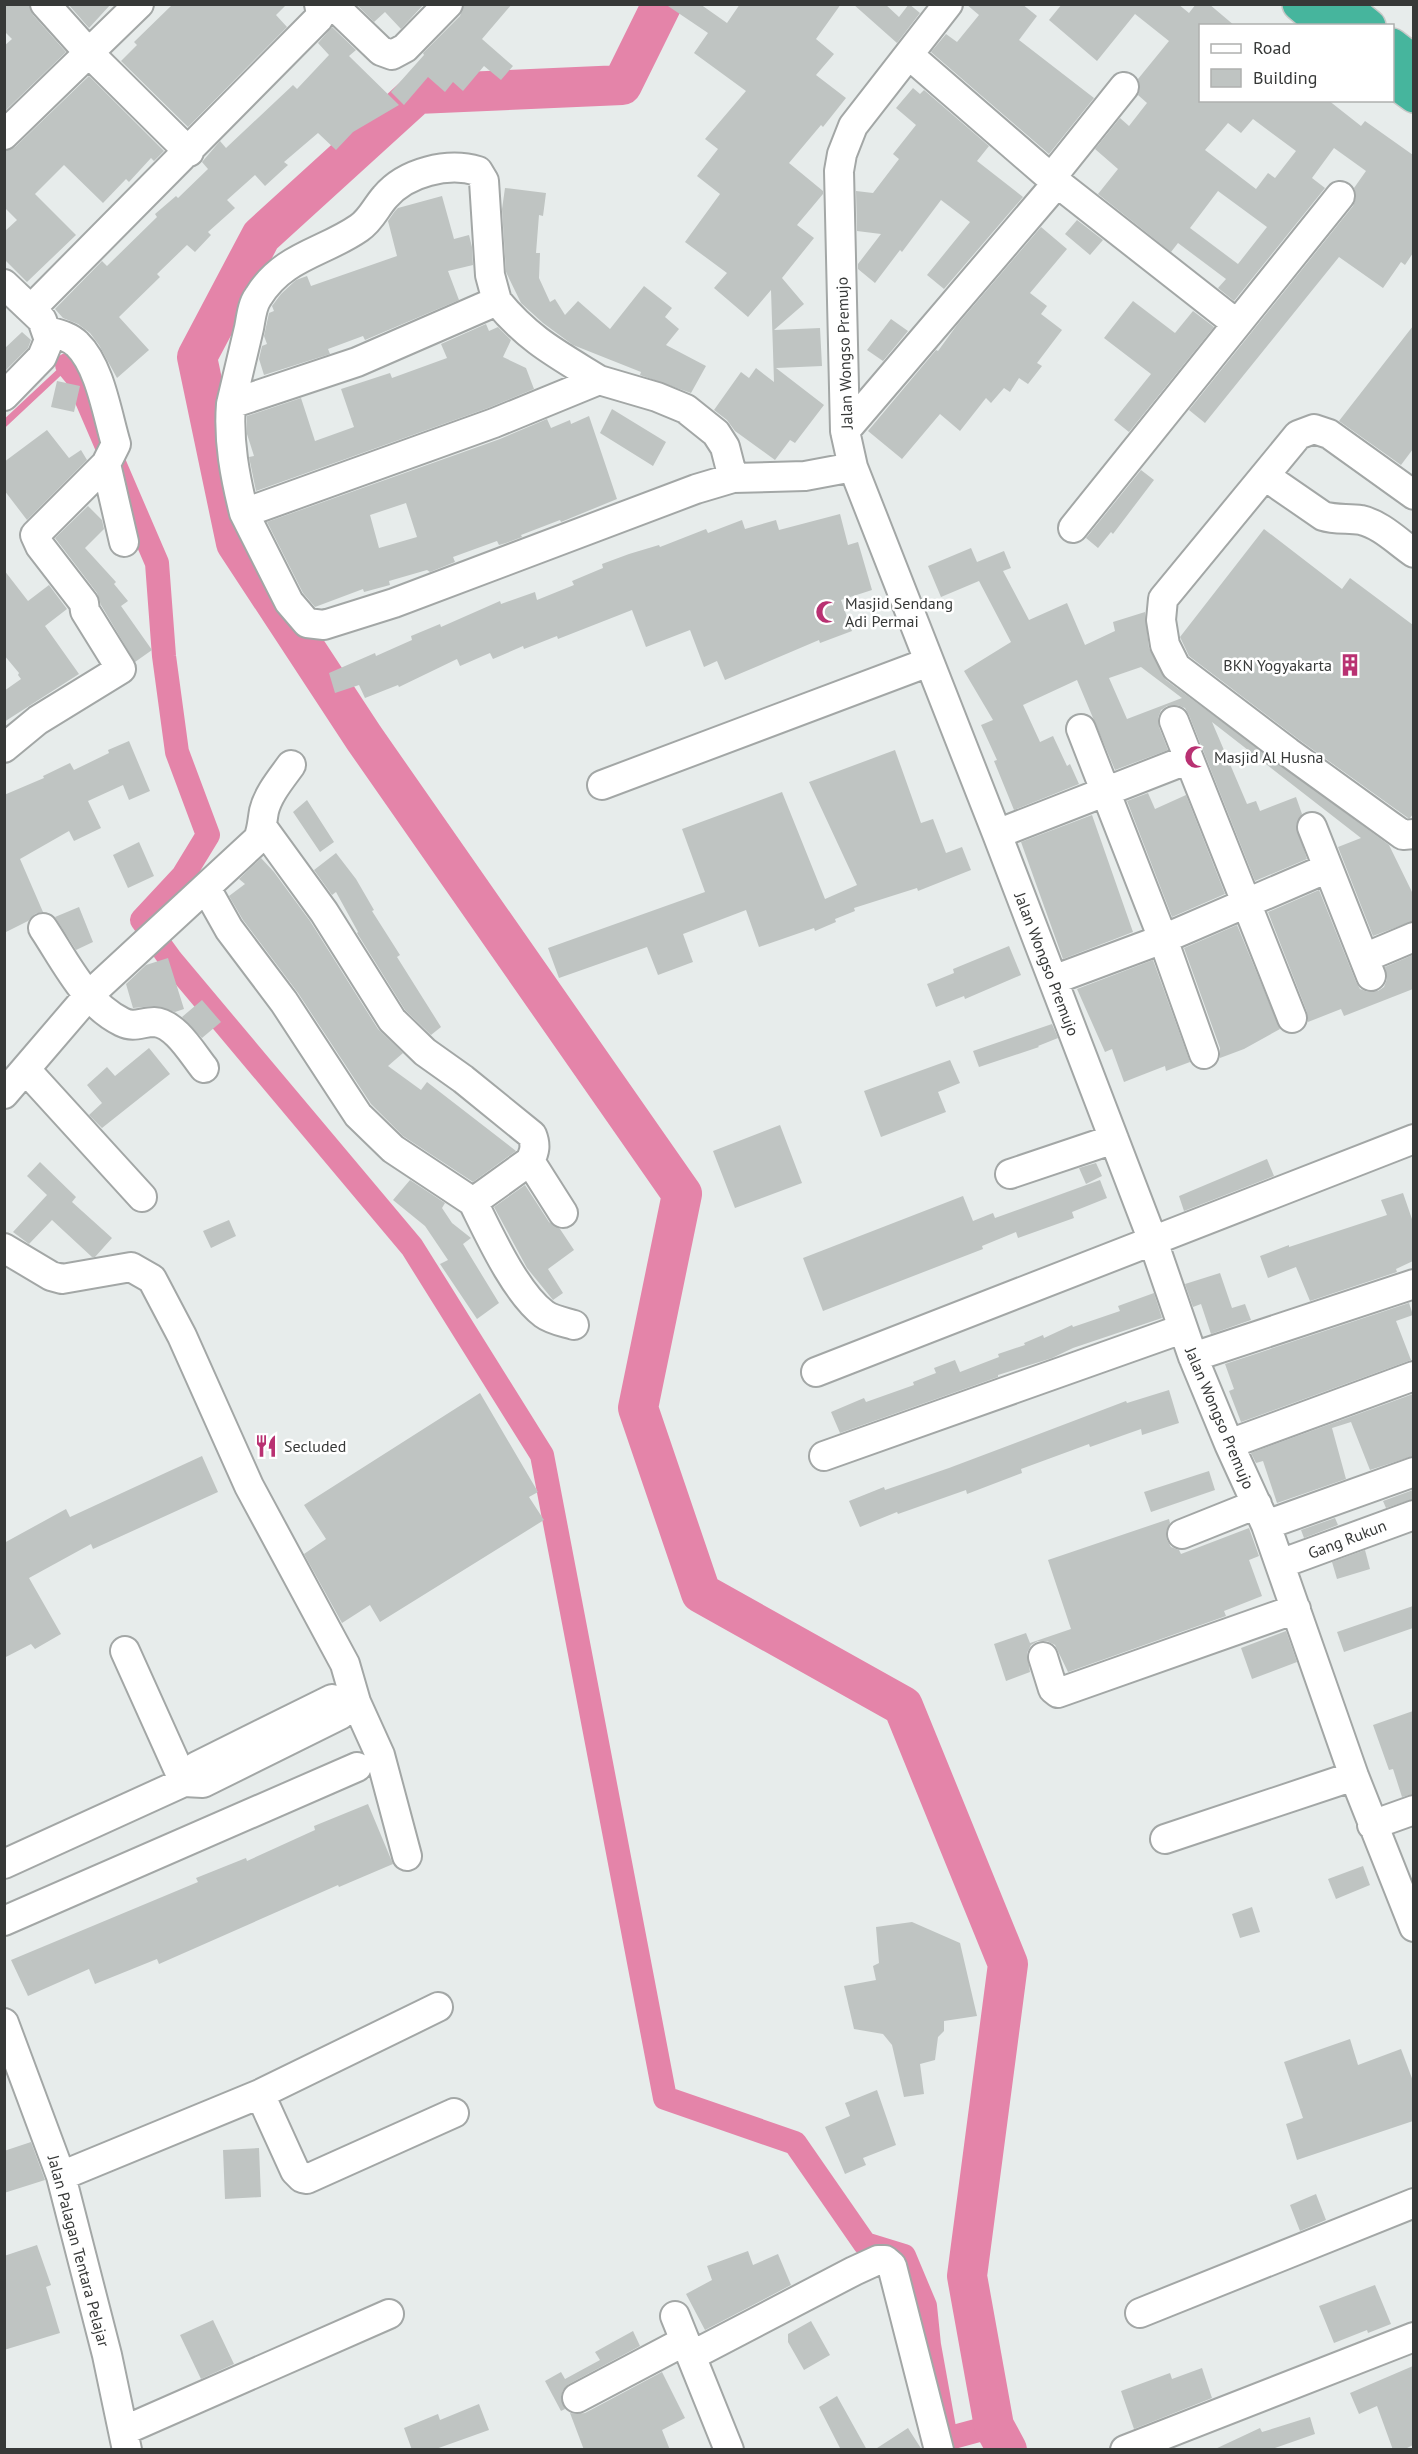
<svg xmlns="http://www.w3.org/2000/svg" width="1418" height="2454" viewBox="0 0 1418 2454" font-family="'PT Sans',sans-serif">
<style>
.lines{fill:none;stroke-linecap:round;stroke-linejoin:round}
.stream{stroke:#e484a9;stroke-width:7}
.canal{stroke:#e484a9;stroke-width:24}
.river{stroke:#e484a9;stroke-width:40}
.building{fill:#bfc4c2;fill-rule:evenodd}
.minor-casing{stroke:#a3a7a6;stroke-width:32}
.highway-casing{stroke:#c7c8c7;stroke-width:36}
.minor{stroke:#fff;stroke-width:28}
.highway{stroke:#46b59d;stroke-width:33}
.labels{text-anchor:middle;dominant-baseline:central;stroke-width:5;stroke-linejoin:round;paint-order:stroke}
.street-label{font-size:16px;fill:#373938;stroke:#fff}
.poi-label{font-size:16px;fill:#373938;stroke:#fff;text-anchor:start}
</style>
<rect width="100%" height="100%" fill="#e7eceb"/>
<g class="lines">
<path class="stream" d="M4 424 67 365"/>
<path class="canal" d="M67 365 77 377 157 563 164 656 177 752 208 835 183 876 142 920 171 960 412 1247 542 1455 665 2098 795 2143 865 2244 904 2256 925 2306 929 2345 946 2439 994 2426"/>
<path class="river" d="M662 4 622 85 417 94 261 236 197 357 236 543 364 738 682 1194 638 1408 701 1593 903 1706 1008 1964 967 2276 994 2426 1007 2450"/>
</g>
<path class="building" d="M4 4H29L33 15 66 52 4 112V46L12 39 4 31Z
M68 4H111L89 28Z
M173 4H287L276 15 287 27 188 127 121 61 137 45 134 42Z
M356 4H424L401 29 385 12 374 22Z
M464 4H512L482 39 513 66 501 80 484 66 463 91 453 82 445 92 428 77 404 105 391 92 424 55 423 53 460 16Z
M665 4H700L727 23 740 4H841L816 39 834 54 816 75 846 98 823 127 821 125 789 163 823 191V194L797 225 814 238 782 278 804 304 774 330 820 328 822 366 776 368 824 405 795 443 790 440 775 460 735 431 727 420 714 410 741 372 749 378 756 368 774 382 771 290 748 317 714 288 727 273 685 242 720 194 697 176 718 149 705 139 746 91 694 53 708 33Z
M853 4H885L899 17 909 4 920 13 897 43Z
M966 4H1022L1037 16 1019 40 1094 98 1049 154 931 52 946 34 957 42 979 15Z
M1062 4H1178L1189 13 1196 4H1209L1235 26H1200V100H1328L1361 126 1365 121 1413 155V253L1405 265 1401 262 1383 288 1339 257 1205 423 1189 410 1353 206 1356 198 1354 188 1366 171 1334 148 1312 178 1325 188 1234 301 1218 288 1226 279 1178 243 1171 252 1098 194 1118 169 1095 149 1120 118 1129 126 1147 103 1138 95 1140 89 1138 79 1169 41 1135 14 1097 61 1049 20ZM1253 119 1296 151 1275 178 1268 173 1256 189 1205 150 1228 123 1241 133ZM1218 191 1267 227 1238 264 1190 228Z
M332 27 356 50 349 56 399 105 353 132 336 150 318 133 284 162 288 165 265 186 255 175 227 200 235 208 208 232 211 235 195 252 187 245 157 274 160 277 119 317 149 350 117 378 99 345 90 333 78 324 63 318 55 309 102 261 107 266 157 217 155 214 176 196 178 198 208 169 202 162 220 141 226 148 293 85 297 89 329 55 318 43Z
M89 76 164 151 154 161 151 158 129 182 126 179 103 203 64 165 35 194 76 235 27 282 4 259V232L17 220 4 207V151L15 147Z
M913 88 920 94 924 90 989 146 977 161 1023 197 944 289 927 275 970 222 941 200 902 252 900 250 875 283 858 269V264L881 234 857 231 856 191 873 193 899 159 893 154 916 125 896 108Z
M505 188 546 193 543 216 539 215 536 253H540L539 278 550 302 555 299 565 315 578 301 610 329 644 286 672 308 665 317 679 329 666 345 706 366 691 393 640 375 641 372 573 345 543 323 521 303 506 272 502 209Z
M442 196 454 239 469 235 472 247 473 265 448 271 459 300 365 340 363 336 328 349 330 354 264 375 259 359 262 346 267 344 264 336 269 313 274 311 272 306 281 294 296 280 307 276 311 286 397 256 388 221 395 211 398 208Z
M1077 220 1103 240 1090 255 1065 234Z
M1041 227 1067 249 1030 293 1047 306 1041 314 1062 330 1037 363 1042 366 1028 384 1019 378 1010 392 1004 388 991 403 986 398 960 431 940 414 902 459 868 431 936 350 938 351 957 325Z
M1133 301 1175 333 1193 311 1214 327 1129 432 1114 420 1151 374 1104 338Z
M891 319 908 331 883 361 867 350Z
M486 324 489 331 498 327 511 340 503 357 526 368 534 389 488 408 256 491 249 457 254 456 247 434V416L301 398 315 441 354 427 341 389 390 373 392 378 447 358 441 344Z
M1413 326V449L1401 465 1339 421Z
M22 332 31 340 28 348 4 372V349Z
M57 381 80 386 74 412 51 407Z
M612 409 666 442 653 466 600 433Z
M589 416 617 499 561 522 560 520 521 535 522 537 506 543 499 545 497 541 453 557 455 562 430 572 427 570 389 581 390 585 364 592 363 589 315 607 303 593 267 522 500 439 547 419 551 428 570 420 571 424ZM406 503 417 537 379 548 370 515Z
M47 430 69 458 81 450 87 460 27 520 4 490V462Z
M1141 470 1154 480 1113 534 1111 532 1098 548 1086 538Z
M88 506 102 520 104 529 85 548 116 582 114 584 128 601 121 606 152 650 135 662 101 605 97 593 55 538Z
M840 514 848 545 858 542 872 590 841 600 852 631 820 643 819 640 725 680 717 661 704 667 690 630 646 647 632 610 558 639 557 636 524 649 523 646 493 659 490 653 460 666 457 659 399 687 398 685 365 698 359 685 335 693 329 673 375 653 376 656 412 640 411 636 440 624 441 627 500 601 501 604 535 592 537 600 574 585 572 581 603 568 602 564 629 554 659 545 660 547 706 529 708 533 742 520 745 529 776 520 779 530Z
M1264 529 1342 589 1350 578 1413 625V814L1410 818H1408L1298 739 1189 656 1180 637Z
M971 548 977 562 1004 551 1011 568 1003 571 1029 620 1067 603 1085 645 1115 631 1113 622 1145 612 1149 648 1166 680 1389 845 1413 894V921L1373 936 1338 847 1361 838 1212 722 1247 804 1256 801 1260 811 1296 797 1302 814 1296 825 1307 859 1255 881 1189 715 1185 708 1177 705 1167 706 1161 710 1158 718 1159 727 1168 750 1115 770 1077 680 1023 705 1040 742 1053 736 1067 766 1070 764 1079 784 1014 810 994 761 997 760 981 725 993 720 964 671 1011 642 979 581 941 597 928 566ZM1141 667 1182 698 1127 719 1109 678Z
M4 570 28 601 49 585 67 609 45 626 79 674 4 722V691L21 679 18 675 19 673 4 655Z
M129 741 150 791 129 800 123 785 88 801 101 828 74 841 69 831 20 859 43 912 35 914 28 921 4 933V795L44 778 43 776 70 763 74 770 109 753 108 750Z
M895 750 921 823 933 819 946 853 962 847 971 870 918 891 917 888 854 908 855 911 835 919 836 922 815 931 814 928 759 947 746 910 683 934 693 962 658 975 647 947 559 978 548 948 705 892 682 829 782 792 825 899 857 885 809 782Z
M1148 793 1155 809 1186 795 1225 894 1172 917 1127 801Z
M307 800 334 842 320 852 293 812Z
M1092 815 1133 932 1063 959 1021 842Z
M139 842 154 876 128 888 113 855Z
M336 853 356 879 374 910 372 911 400 955 397 957 441 1027 431 1035 405 1010 357 933 358 932 336 892 332 895 314 870Z
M261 858 274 872 310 921 378 1029 403 1053 388 1066 421 1090 427 1082 516 1151 473 1182 403 1136 371 1104 298 993 243 920 229 896 245 884 239 879Z
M1319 890 1356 982 1360 989 1368 992 1378 991 1384 987 1387 979 1385 967 1413 955V989L1344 1016 1341 1009 1308 1022 1307 1012 1268 912Z
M79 907 93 942 76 950 55 917Z
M1237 925 1280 1029 1244 1049 1220 1058V1048L1184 948Z
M1009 946 1021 975 965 999 964 996 936 1007 927 984 954 973 953 969Z
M168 958 184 1009 175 1012 153 1006 133 1008 126 984 146 965Z
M1153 960 1190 1062 1166 1071 1165 1066 1124 1082 1112 1049 1105 1052 1077 989Z
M202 1000 221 1022 202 1038 182 1017Z
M1052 1024 1058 1038 1038 1046 1039 1047 979 1067 973 1051Z
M149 1048 170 1074 102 1128 89 1115 102 1103 87 1085 107 1067 115 1076Z
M950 1060 960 1083 938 1092 946 1112 881 1137 864 1091Z
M780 1125 802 1183 735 1208 713 1151Z
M1267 1159 1274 1176 1184 1211 1179 1196Z
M40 1162 76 1197 72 1202 112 1238 95 1257H92L52 1220 29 1244 13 1232 47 1195 27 1176Z
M1096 1163 1102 1176 1086 1184 1079 1168Z
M410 1180 445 1203 442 1208 452 1223 471 1238 463 1244 499 1303 477 1319 440 1264 448 1260 425 1226 393 1200Z
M1100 1180 1107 1198 1072 1212 1074 1218 1018 1238 1016 1232 982 1246 983 1249 823 1311 803 1258 963 1196 973 1221 993 1213 995 1218Z
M525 1185 549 1222 560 1229 574 1250 548 1269 563 1293 553 1300 527 1268 494 1207Z
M1403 1193 1413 1222V1261L1396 1269 1397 1272 1310 1301 1296 1267 1268 1278 1260 1256 1289 1245V1247L1387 1215 1381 1200Z
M229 1220 236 1236 211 1248 203 1231Z
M1220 1273 1232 1308 1245 1304 1251 1320 1211 1334 1201 1304 1193 1307 1185 1284Z
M1154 1293 1162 1318 1073 1348 1052 1358 998 1375V1377L840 1433 831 1412 864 1398 866 1402 914 1385 913 1382 936 1373 934 1368 955 1360 960 1372 999 1357 998 1354 1025 1345 1024 1343 1043 1335 1044 1338 1072 1325 1073 1327 1120 1311 1118 1306Z
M1409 1303 1413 1315 1396 1321 1411 1360 1241 1422 1229 1391 1234 1389 1225 1364Z
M1169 1390 1179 1423 1142 1435 1141 1429 1090 1447 1089 1444 1021 1469 1022 1473 967 1494 966 1490 898 1514 897 1512 860 1527 849 1501 884 1487 885 1490 949 1468 1126 1401 1127 1403Z
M480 1393 538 1492 529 1497 544 1520 380 1622 370 1605 342 1623 304 1554 326 1539 304 1505Z
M1413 1394V1456L1370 1470 1351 1422 1332 1428 1346 1479 1277 1503 1263 1461 1256 1463 1251 1453Z
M202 1456 218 1492 93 1549 91 1544 29 1578 61 1634 35 1649 31 1644 4 1658V1543L66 1509 70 1517Z
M1209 1471 1215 1490 1151 1512 1144 1492Z
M1413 1490V1499L1386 1508 1383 1501Z
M1335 1518 1338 1525 1304 1538 1301 1530Z
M1169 1519 1170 1523 1166 1532 1167 1540 1171 1547 1179 1550 1181 1554 1249 1528 1259 1556 1249 1560 1262 1596 1224 1611 1226 1616 1068 1672 1055 1645 1047 1641H1038L1031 1645 1027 1653 1030 1672 1006 1681 994 1644 1026 1633 1030 1643 1071 1629 1048 1560Z
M1365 1550 1370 1569 1337 1579 1332 1562Z
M1413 1606V1628L1344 1652 1337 1632Z
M1286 1631 1297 1662 1252 1679 1241 1648Z
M1413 1711V1794L1402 1797 1393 1769 1389 1770 1373 1725Z
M368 1804 393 1864 339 1887 338 1885 159 1964 157 1959 95 1984 89 1969 28 1996 11 1960 198 1882 196 1878 246 1858 247 1861 315 1830 314 1826Z
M1363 1866 1370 1885 1336 1899 1328 1879Z
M1252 1907 1260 1932 1240 1938 1232 1914Z
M912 1922 960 1943 977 2016 944 2021V2031L938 2037 935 2060 920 2064 924 2094 904 2097 892 2045 883 2034 854 2029 844 1986 876 1980 873 1966 879 1963 876 1927Z
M1350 2039 1358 2065 1401 2049 1413 2081V2121L1297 2160 1286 2124 1303 2118 1284 2062Z
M877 2090 896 2145 863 2158 866 2165 845 2174 825 2127 850 2116 845 2103Z
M31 2142 45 2180 4 2193V2151Z
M259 2148 261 2197 225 2199 223 2150Z
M1316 2194 1326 2220 1300 2231 1290 2205Z
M37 2245 51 2285 46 2287 60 2333 4 2350V2256Z
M748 2251 753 2265 778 2254 791 2285 705 2330 686 2294 712 2280 707 2266Z
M1375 2285 1391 2324 1368 2333 1367 2330 1334 2343 1319 2306Z
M213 2320 234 2364 201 2379 180 2335Z
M811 2321 830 2355 804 2370 788 2342V2334Z
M633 2331 640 2346 569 2384 563 2390 561 2397 565 2409 561 2411 545 2381 561 2372 565 2379 600 2360 595 2352Z
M1413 2366V2445L1403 2450H1393L1377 2406 1359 2414 1350 2393Z
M1202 2368 1212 2398 1134 2429 1121 2391 1170 2373 1172 2379Z
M662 2372 685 2418 662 2430 670 2450H584L570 2413 577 2414 585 2413Z
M837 2396 867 2450H841L819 2407Z
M479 2404 489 2430 433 2450H412L404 2428 438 2414 440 2420Z
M1310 2417 1315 2434 1269 2450H1213L1260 2428 1262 2432Z
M908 2428 922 2450H874Z"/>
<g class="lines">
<g class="minor-casing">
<path id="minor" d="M45 4 89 53 189 152
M332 4 381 51 392 55 405 48 448 4
M948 4 853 126 842 154 839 171 845 431 853 467 997 834 1153 1241 1193 1357 1229 1444 1266 1525 1354 1776 1414 1927
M909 55 1051 178 1237 324
M4 135 139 4
M1051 178 1124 87
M4 284 42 320 49 340 42 357 4 396
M31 309 318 19 321 14 319 4
M231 404C237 378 243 353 249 328 251 318 252 305 258 297 283 256 323 253 359 228 371 220 376 207 385 197 406 172 448 162 478 171L484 181 490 275 497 301
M845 431 1057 183
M106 464 124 542
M1265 476 1323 516C1335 520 1348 518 1361 520 1380 524 1398 542 1414 553
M733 478 725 447 716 433 686 409 657 397 599 380 494 423 244 513 289 602 307 623 324 625 394 603 696 489 733 478 805 476 853 467
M1414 495 1329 434 1314 429 1298 435 1163 599 1161 620 1165 645 1176 667 1288 752 1389 825 1403 835 1414 834
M244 513C235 477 228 441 231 404L357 362 497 301C529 340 557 354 599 380
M1073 528 1340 196
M1174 721 1189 759
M1081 729 1163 939 1204 1054
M4 748 38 720 121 669 85 611 84 603 40 546 35 535 106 464 116 444C107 414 100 366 77 344 69 336 58 334 47 331
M602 785 929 662
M1312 827 1371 976
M997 834 1189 759 1292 1018
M206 888 229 929 284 1002 358 1115 393 1149 473 1202 530 1161C535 1151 536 1145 532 1135L463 1079 425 1052 392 1020 324 912 263 828
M43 928C65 961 85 1004 122 1022 134 1028 142 1022 154 1022 175 1023 192 1053 204 1068
M1364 958 1414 937
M1053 980 1163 939 1328 868
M27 1071 142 1197
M4 1094 88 996 258 839C262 830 262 822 264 811 268 794 281 779 291 765
M530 1161 563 1213
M1010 1174 1114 1139
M473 1202C489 1234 515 1292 544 1314 552 1320 564 1322 574 1325
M4 1248 51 1276 62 1279 131 1267 152 1279 182 1336 249 1486 345 1664 356 1702 380 1755 407 1856
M1193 1357 1414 1284
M816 1372 1414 1139
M1229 1444 1414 1376
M824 1456 1182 1329
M1266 1525 1414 1472
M1182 1534 1257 1504
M1280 1564 1414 1515
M125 1651 184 1782
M1043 1657 1053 1689 1058 1693 1296 1609
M1372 1825 1414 1810
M1165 1839 1354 1776
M4 1864 184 1782 197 1766 332 1699 340 1715 203 1783 184 1782
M4 1921 357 1767
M4 2023 61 2176 107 2355 127 2450
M260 2094 295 2171 302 2178 307 2179 454 2113
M61 2176 260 2094 438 2007
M1140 2313 1414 2203
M675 2316 729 2450
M691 2356 854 2271 878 2260H885L892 2266 939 2450
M577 2398 685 2341
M123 2431 389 2314
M1125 2450 1414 2337"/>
</g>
<g class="highway-casing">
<path id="highway" d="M1299 4 1325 26
M1342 4 1369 26
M1392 45 1414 62
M1392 80 1414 96"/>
</g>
<use href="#minor" class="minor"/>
<use href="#highway" class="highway"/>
</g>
<defs>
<g id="mosque-bare" transform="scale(1.8)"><path d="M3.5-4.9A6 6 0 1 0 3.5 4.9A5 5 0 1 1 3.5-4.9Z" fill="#b93172" stroke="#fff" stroke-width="2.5" paint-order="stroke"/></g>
<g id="building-bare" transform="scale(1.8)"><path d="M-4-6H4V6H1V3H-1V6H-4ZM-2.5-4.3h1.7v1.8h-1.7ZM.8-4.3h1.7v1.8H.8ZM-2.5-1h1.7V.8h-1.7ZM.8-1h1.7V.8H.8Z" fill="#b93172" stroke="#fff" stroke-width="2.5" paint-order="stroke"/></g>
<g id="restaurant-bare" transform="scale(1.8)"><path d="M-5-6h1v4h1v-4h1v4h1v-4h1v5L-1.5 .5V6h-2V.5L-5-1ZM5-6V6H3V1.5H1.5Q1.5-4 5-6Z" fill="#b93172" stroke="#fff" stroke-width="2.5" paint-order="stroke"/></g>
</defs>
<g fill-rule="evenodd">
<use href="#mosque-bare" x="827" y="612"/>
<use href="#building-bare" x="1350" y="665"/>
<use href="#mosque-bare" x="1196" y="757"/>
<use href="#restaurant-bare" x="266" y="1446"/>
</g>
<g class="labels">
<g class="street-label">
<text transform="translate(844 353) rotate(-92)">Jalan Wongso Premujo</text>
<text transform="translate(1047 964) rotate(69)">Jalan Wongso Premujo</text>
<text transform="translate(1220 1418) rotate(67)">Jalan Wongso Premujo</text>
<text transform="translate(1347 1539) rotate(-21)">Gang Rukun</text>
<text transform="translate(79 2251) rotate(75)">Jalan Palagan Tentara Pelajar</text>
</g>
<g class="poi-label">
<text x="845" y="603">Masjid Sendang<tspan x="845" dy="18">Adi Permai</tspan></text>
<text x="1332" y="665" text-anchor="end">BKN Yogyakarta</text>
<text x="1214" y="757">Masjid Al Husna</text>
<text x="284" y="1446">Secluded</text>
</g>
</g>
<rect width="1418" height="2454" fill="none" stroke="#373938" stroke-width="12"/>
<rect x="1199" y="24" width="195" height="78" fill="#ffffff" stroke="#afb0af" stroke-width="1.5"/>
<rect x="1211" y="44" width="30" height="9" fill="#ffffff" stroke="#afb0af" stroke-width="1.5"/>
<text x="1253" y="54" font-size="18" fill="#373938">Road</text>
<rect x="1211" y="69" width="30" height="18" fill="#bfc4c2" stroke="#afb0af" stroke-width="1.5"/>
<text x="1253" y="84" font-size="18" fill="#373938">Building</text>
</svg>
